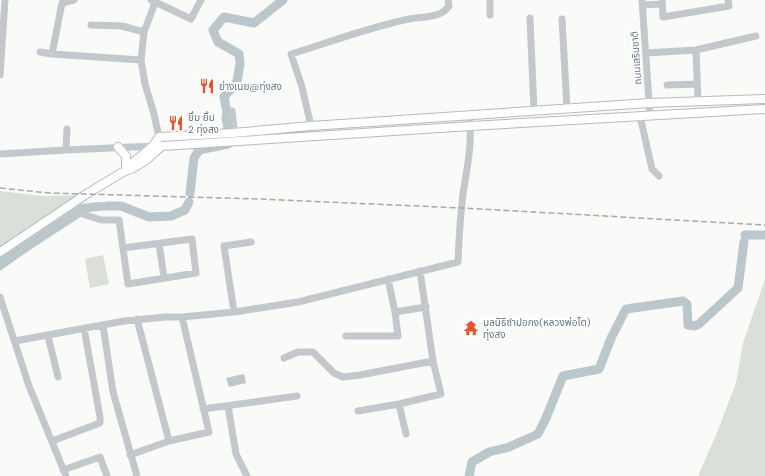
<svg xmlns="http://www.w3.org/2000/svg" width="765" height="476" viewBox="0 0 765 476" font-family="'DM Sans','Noto Sans Thai',sans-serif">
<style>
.green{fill:#dadfd7}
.water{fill:#bbc7cb}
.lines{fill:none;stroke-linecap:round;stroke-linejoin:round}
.river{stroke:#bbc7cb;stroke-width:9}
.major-casing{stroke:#b5babe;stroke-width:10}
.minor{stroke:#c3c8cc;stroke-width:7}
.major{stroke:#fff;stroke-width:8}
.rail{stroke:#a2aab0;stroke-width:1.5;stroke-dasharray:6 3;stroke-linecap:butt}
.labels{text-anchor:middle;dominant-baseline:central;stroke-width:4;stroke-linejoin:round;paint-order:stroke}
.street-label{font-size:10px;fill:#657683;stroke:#fff}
.poi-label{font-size:10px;fill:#657683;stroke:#fff;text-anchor:start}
</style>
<rect width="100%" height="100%" fill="#fafaf8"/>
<path class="green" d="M0 191 42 196 85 195 0 252Z
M103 255 109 284 90 288 85 259Z
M765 279V476H698L716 435 736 383 743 343Z"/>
<path class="water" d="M99 202 119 203V209L88 212 27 252 0 271V258L81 204Z
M244 374 246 383 229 387 226 378Z"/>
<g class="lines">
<path class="river" d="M190 193 194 158 199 150 228 144V129L226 118 227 112 224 97 237 82 240 63 239 54 218 42 213 30 224 17 254 23 283 0
M108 206H121L149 217 171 216 185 210 189 202
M745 235H765
M469 476 472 462 489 452 509 447 538 434 546 418 563 376 599 369 612 336 626 309 683 301 687 304 688 325 694 326 699 324 738 288 744 242"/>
<g class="major-casing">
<path id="major" d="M118 147 126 156V168
M130 165 153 146 159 137 233 133 311 126 649 103 765 99
M0 252 85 195 121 173 133 168 145 161 162 146 471 126 765 109"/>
</g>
<path class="minor" d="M74 0 62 3 52 54 141 60
M151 0 191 19 201 0
M156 0 144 32 141 60 145 84 154 114 159 137
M490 0V15
M642 0 650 116
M662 0 663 17 729 6 728 0
M643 5 662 4
M530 18 534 111
M562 19 567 109
M91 25 122 26 144 32
M40 52 52 54
M646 53 696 50
M0 75 5 0
M667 85 697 84
M698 101 696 50 756 36
M232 111 234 128 237 133
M640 116 652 169 659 176
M311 126 302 87 291 54C330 42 370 27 409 19 423 16 440 19 449 6L448 0
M66 150 67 129
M0 154 66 150 155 146
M65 208 101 220H119L128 284 196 273 192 239 123 248
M159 244 164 277
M0 297 29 386 66 476
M234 312 224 246 251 242
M395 312 426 307
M137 319 169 441
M103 325 113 392 137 476
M48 336 58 377
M346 336H398L395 312 388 279
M15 341 124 321 166 317H182L234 312 298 302 458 262C459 239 460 217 463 194 467 168 473 141 469 115
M284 358 298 352H313L334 373 343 377 360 375 433 361
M399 404 406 434
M228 406 236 454 247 476
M203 409 297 396
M358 411 399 404 441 394 433 361 420 271
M52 441 100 423V417L84 328
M130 455 169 441 209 432 182 317
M63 470 100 457 107 476"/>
<use href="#major" class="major"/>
<path class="rail" d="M0 188 49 193 259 199 462 208 765 225"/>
</g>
<defs>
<g id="restaurant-bare" transform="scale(1.2)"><path d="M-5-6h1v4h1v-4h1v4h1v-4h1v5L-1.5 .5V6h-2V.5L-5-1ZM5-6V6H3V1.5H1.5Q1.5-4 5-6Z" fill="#e4572e" stroke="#fff" stroke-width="2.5" paint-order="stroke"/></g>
<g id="temple-bare" transform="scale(1.2)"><path d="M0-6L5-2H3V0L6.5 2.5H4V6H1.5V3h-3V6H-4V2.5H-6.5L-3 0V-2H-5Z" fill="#e4572e" stroke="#fff" stroke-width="2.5" paint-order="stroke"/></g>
</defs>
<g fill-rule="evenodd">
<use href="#restaurant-bare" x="207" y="86"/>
<use href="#restaurant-bare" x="176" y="123"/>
<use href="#temple-bare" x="471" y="328"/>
</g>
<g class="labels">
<g class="street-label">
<text transform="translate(636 58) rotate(-94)">ถนนเสริมชาติ</text>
</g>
<g class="poi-label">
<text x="219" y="86">ย่างเนย@ทุ่งสง</text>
<text x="188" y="117">ยิ้ม ยิ้ม<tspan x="188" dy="12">2 ทุ่งสง</tspan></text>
<text x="483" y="322">มูลนิธิซำปอกง(หลวงพ่อโต)<tspan x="483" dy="12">ทุ่งสง</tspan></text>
</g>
</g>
</svg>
